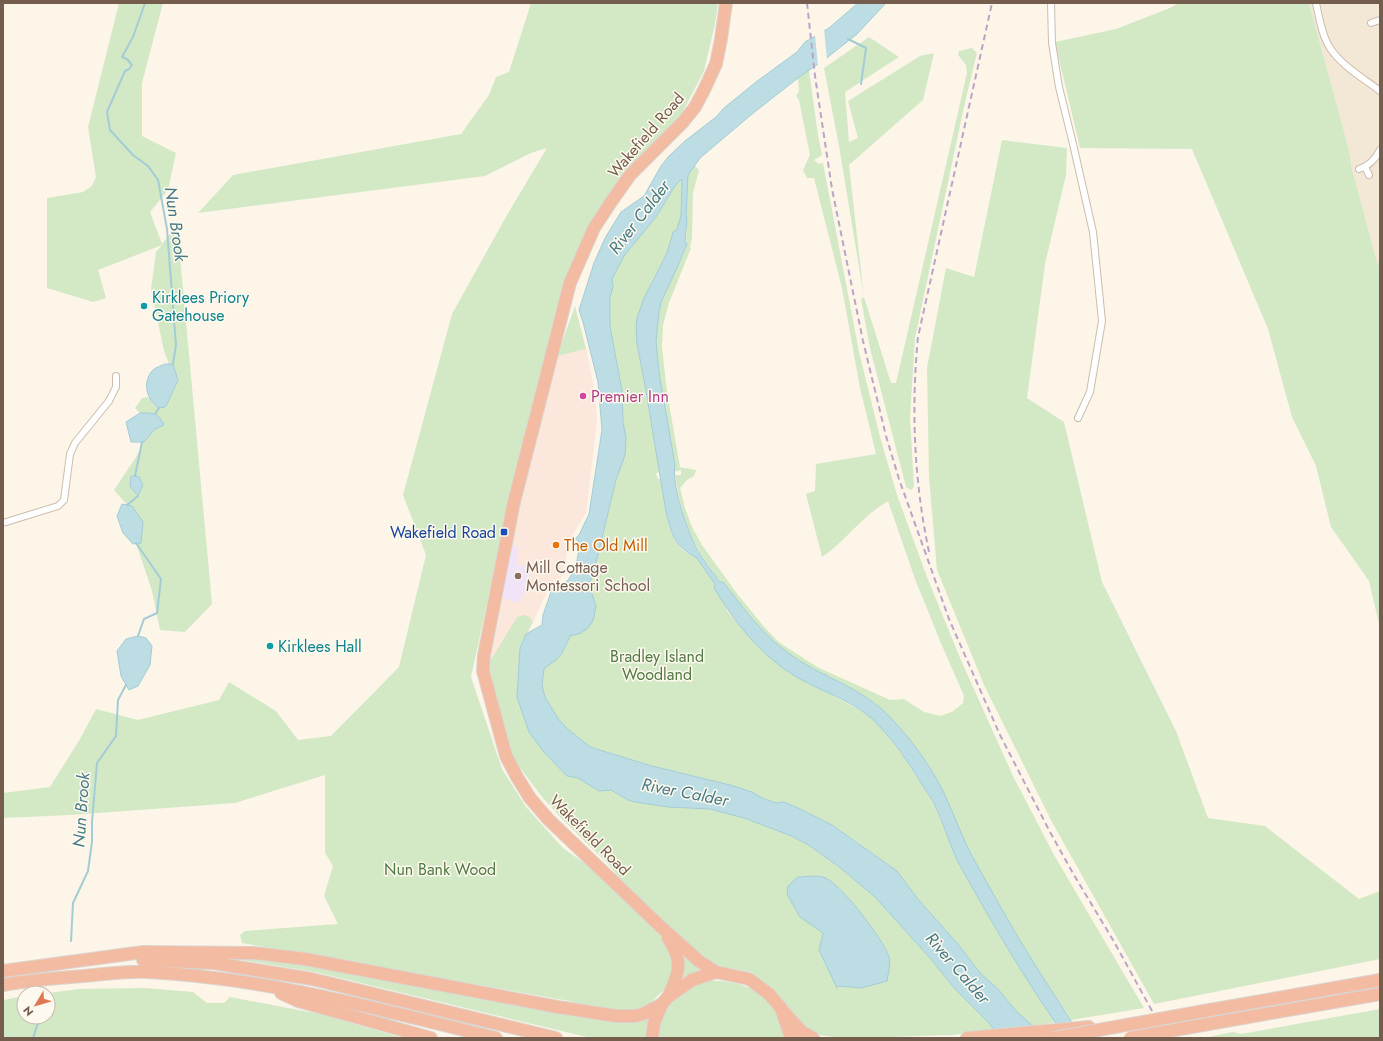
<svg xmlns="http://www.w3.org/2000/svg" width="1383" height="1041" viewBox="0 0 1383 1041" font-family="Jost,sans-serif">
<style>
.residential{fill:#f3e7d6}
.commercial{fill:#fbe7dc}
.education{fill:#f2e4f8}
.green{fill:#d3e9c6;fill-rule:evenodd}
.water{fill:#bddde5;stroke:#a3ccd6}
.pier{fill:#fcf5e8}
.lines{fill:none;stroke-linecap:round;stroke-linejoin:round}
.stream{stroke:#a3ccd6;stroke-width:2}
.street-casing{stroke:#cdbdae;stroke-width:8}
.highway-casing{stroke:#dbd5d1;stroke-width:14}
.street{stroke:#fff;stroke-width:6}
.highway{stroke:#f3bba1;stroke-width:12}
.rail{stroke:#b9a6c6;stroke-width:2;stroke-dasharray:6 4;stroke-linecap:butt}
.highway-bridge-casing{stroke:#dbd5d1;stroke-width:14;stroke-linecap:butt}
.highway-bridge{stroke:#f3bba1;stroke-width:12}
.culture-dot{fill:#0f9aa8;stroke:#fef9ee;stroke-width:1.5}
.hotel-dot{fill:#d1479c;stroke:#fef9ee;stroke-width:1.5}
.transit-dot{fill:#1a4fb4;stroke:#fef9ee;stroke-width:1.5}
.food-dot{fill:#e8710a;stroke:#fef9ee;stroke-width:1.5}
.education-dot{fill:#8d6e63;stroke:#fef9ee;stroke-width:1.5}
.labels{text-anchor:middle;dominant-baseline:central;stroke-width:3;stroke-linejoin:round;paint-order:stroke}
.street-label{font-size:16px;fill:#755d4d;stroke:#fef9ee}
.culture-label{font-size:16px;fill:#0d838f;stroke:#fef9ee;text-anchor:start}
.hotel-label{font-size:16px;fill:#b23c85;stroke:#fef9ee;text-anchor:start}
.transit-label{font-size:16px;fill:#164399;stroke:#fef9ee;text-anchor:end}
.food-label{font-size:16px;fill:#c56008;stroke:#fef9ee;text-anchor:start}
.education-label{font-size:16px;fill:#785e54;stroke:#fef9ee;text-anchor:start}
.park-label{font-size:16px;fill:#527a45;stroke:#fef9ee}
.water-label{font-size:17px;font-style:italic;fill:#477a87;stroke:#fef9ee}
</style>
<rect width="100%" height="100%" fill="#fcf5e8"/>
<path class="residential" d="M1309 3H1380V269L1377 262 1352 169 1349 150Z"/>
<path class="commercial" d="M586 349 595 392 597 421 586 513 571 537 560 582 550 585 533 622 530 617 489 663 516 513 557 356Z"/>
<path class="education" d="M510 547H517V565L531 568 528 586 518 603 503 598Z"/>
<path class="green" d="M119 3H163L142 83V136L176 153 168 190 150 212 162 244 177 224 212 604 185 632 160 630 152 591 136 543H141L142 522 132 506 127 505 114 490 140 451 142 442H144L155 429 154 413H140L135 408 142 398 148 397 154 405 159 408 165 407 167 404 178 380 173 364H169L164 351 151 289 156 252 162 245 98 270 106 298 93 302 47 288V198L83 192 92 186 96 177 88 127Z
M531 3H718L715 24 704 71 682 113 624 176 565 290 489 594 471 677 502 769 526 807 563 848 604 877 657 931 666 943 672 956 673 973 666 988 648 1005 634 1012 588 1007 569 1001 242 943 240 935 245 931 338 924 324 896 333 866 325 853V775L235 803 70 815 3 818V793L50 787 80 739 96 709 138 720 219 700 229 682 276 711 298 740 331 736 399 667 426 555 403 495 452 314 507 215 547 148 531 153 485 176 198 213 233 175 461 134 489 95 496 77 509 72Z
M1179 3H1309L1349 150 1352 169 1377 262 1380 269V628L1369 581 1331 527 1316 466 1292 417 1268 329 1192 149 1080 148 1055 42 1116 29 1170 8Z
M869 37 899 57 845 92 849 142 858 138 848 101 920 56 934 53 923 100 849 165 864 297 891 383H896L967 73 966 65 958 55 959 51 972 48 977 53 965 102 915 338 910 417 914 487 911 490 906 487 870 348 861 299 864 297 839 146 824 68Z
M809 70 818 135 822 155 814 160 819 164 823 163 859 352 880 437 897 495 927 577 960 658 1013 776 1054 855 1144 1008 1071 1020C1064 1007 1054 995 1046 982 1020 942 996 899 972 857 960 836 954 813 943 791 930 765 911 739 891 718 863 688 826 679 794 657 765 638 746 610 724 583 717 580 714 573 710 567 689 540 680 509 675 475H681V470L674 472 675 465 659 373 656 341 659 312 661 302 686 248 687 218 686 216 688 175 694 165 699 170 693 193 692 238 690 247 691 248 669 303 663 325 662 347 667 392 680 467 696 470 694 476 687 480 680 488 685 508 692 527 702 545 738 595 766 629 780 643 819 668 890 700 904 699 924 712 940 716 952 712 963 703 964 696 940 641 915 579 888 501C863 515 846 541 822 557L806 494 815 491 816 464 876 454 860 388 842 288 814 178H807L803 170 810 155 799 100 796 96 799 91 798 78Z
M1002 140 1067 148 1066 175 1045 264 1027 398 1064 422 1102 582 1176 731 1208 818 1265 826 1359 899 1380 891V959L1154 1004 1052 822 984 685 937 570 929 477 927 368 946 268 974 277Z
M683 179 681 216 677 229 673 232 667 253 652 281 637 318V344L660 471 656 474 658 479 661 478C664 499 666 534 682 549 685 552 690 555 695 557L696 556 715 584 728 612 751 639 767 654 791 673 867 714 880 726 904 757 934 804 957 860 980 901 1056 1022 1032 1026 1017 1012 998 989 981 974 957 943 917 898 897 871 854 840 832 825 798 808 784 802 776 803 762 798 752 792 730 785 652 766 590 747 569 730 559 720 545 697 542 685 544 669 565 649 570 636 581 633 596 606 589 585 594 571 609 504 621 466 626 438 623 422 622 391 610 326V297L613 287 612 279 624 256 656 217 675 186Z
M575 306 586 349 557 356Z
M525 615 530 617 533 622 520 648 517 697 529 732 567 776 578 778 599 791 611 790 628 800 635 802 668 807 710 809 744 818 789 835 807 844 838 866 875 897 930 958 955 989 989 1023 994 1030 952 1035 860 1038H840L819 1035 807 1029 800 1022 776 992 751 972 713 965 700 957 626 887 609 865 561 818 542 797 515 761 504 737 488 675 489 663 517 617ZM798 877C805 877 815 875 822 877 840 881 881 939 889 956L861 988 839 986 838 988 819 950 823 933Z
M680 950 704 970 682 978Z
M229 958 278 959 481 996 652 1014 645 1038H591L315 972Z
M707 981C738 979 767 990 780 1020 782 1026 783 1032 785 1038H654C658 1029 661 1020 665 1012 673 996 691 986 707 981Z
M145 988 193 992 207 1003H224L230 997 320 1014 403 1038H3V1000L24 996V1017H48V993L79 989Z
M1380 1009V1038H1203L1233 1032 1241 1034Z"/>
<path class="water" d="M858 3H886L857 34 828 57 798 78 752 114 700 158 688 175 686 216 687 218 685 242 687 244 677 268 661 302 659 312 656 341 659 373 675 465C671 485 688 533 698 551 704 561 712 571 719 581L724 583C745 610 765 638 794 657 826 679 863 688 891 718 911 739 930 765 943 791 955 816 963 841 977 865 999 904 1021 944 1046 982 1058 1001 1070 1018 1081 1038H1064L1055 1022C1020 971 988 916 958 862 949 843 943 822 934 803 930 796 925 790 921 783 909 763 896 744 880 727 857 700 819 692 790 673 758 652 734 621 714 588L715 584 696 557H695C674 545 672 535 666 512L646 391 637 344 636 327 637 318 644 298 667 253 673 232 677 229 681 216 682 179 675 186 656 217 624 256 612 279 613 287 610 297V326L622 391 623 422 626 438 625 455 616 480 594 571 589 585 596 606 593 621 587 629 581 633 570 636C566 645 564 652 557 659 553 663 548 665 544 669L542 685 545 697 559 720 569 730 590 747 652 766 730 785 752 792 762 798 776 803 784 802 798 808 832 825 897 871 917 898 957 943 981 974 998 989 1017 1012 1032 1025 1039 1038H1000L989 1023 955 989 930 958 875 897 838 866 807 844 789 835 744 818 710 809 668 807 635 802 628 800 611 790 599 791 578 778 567 776 543 751 529 732 517 697 520 648 526 634 542 625 543 615 549 598 552 587 554 585 562 587C564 583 568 581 570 577 577 567 579 553 579 541L575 539 579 535 589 514 602 430 598 382 583 322 579 310 594 263 605 238 621 212 644 196 661 166 669 156 685 141 716 117 724 108 756 82 797 52 805 42 829 28Z
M165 364H173L178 380 167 404 165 407 159 408C146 400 142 381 153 370 156 367 161 366 165 364Z
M140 413C153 413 158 412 164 425L155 429 144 442H131L126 422Z
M131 476H135L139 477 143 485 138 496 130 486Z
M122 504 132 506 143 522 141 543 133 544 123 533 117 516Z
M138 636 146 638 152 646 150 665 138 686 129 690 121 676 117 651 126 639Z
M798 877C805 877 815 875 823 877 839 881 884 940 889 957 891 965 888 973 887 981L861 988 839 986 837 988 819 950 823 933 800 917 787 894 788 886Z"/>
<path class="pier" d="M824 29 827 60 818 67 815 34Z"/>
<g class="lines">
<path class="stream" d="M145 3 133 37 122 57 127 59 132 65 129 69 125 71 107 112 110 130 133 155 148 166 158 180 167 229 176 345 173 364
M848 39 866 48 861 84
M155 414 159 408
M135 476 142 442
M127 505 138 496
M136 543 161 579 157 613 144 619 138 636
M71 941 73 903 88 871 92 842V822L97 763 116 736 118 700 126 685
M33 1038 40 1017"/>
<g class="street-casing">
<path id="street" d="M1051 3 1052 43 1059 87 1073 144 1093 232 1102 321 1090 392 1078 418
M1316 3C1319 17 1322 36 1330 48 1342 66 1363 78 1380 91
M1371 23 1380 20
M1365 167 1369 175
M1359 169C1369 166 1376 158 1380 150
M3 523 58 506 64 500 70 454 75 443 109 401 116 387V376"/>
</g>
<g class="highway-casing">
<path id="highway" d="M668 938C683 961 680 971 669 995
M143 960 213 963 312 979 556 1038
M3 971 143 952 254 953 305 959 558 1007 616 1016H635L643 1014 662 1004
M716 972 699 961 661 927 548 819 530 798 517 777 506 756 483 671 484 655 514 502 570 283 594 228 611 202 630 175 683 122 695 107 704 90 716 64 721 39 726 3
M3 985C30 980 57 978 84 976 105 974 127 971 148 972 267 978 381 1010 496 1038
M281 993 298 1001 431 1038
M1204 1011 1380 980
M784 1012 802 1032 813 1038
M1203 1025 1380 994
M652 1038 654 1023 662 1004 668 997 692 980 716 972 749 979 769 994 781 1008 791 1038
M967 1038 1089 1027"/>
</g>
<use href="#street" class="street"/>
<use href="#highway" class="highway"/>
<path class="rail" d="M807 3 815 76 832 189 863 341 886 436 899 479 949 619 1000 735 1050 832 1074 875 1113 940 1167 1038
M929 552C914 481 911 409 918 337L992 3"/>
<g class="highway-bridge-casing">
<path id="highway-bridge" d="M1054 1038 1204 1011
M1130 1038 1203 1025"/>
</g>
<use href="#highway-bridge" class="highway-bridge"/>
</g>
<g class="culture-dot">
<circle cx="144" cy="306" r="4"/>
<circle cx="270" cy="646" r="4"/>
</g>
<circle class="hotel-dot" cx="583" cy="396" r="4"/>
<rect class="transit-dot" x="500" y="528" width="8" height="8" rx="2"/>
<circle class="food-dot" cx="556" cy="545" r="4"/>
<circle class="education-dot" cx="518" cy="576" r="4"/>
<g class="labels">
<g class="street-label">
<text transform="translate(646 135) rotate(-49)">Wakefield Road</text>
<text transform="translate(590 835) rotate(45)">Wakefield Road</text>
</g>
<g class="culture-label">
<text x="152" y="297">Kirklees Priory<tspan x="152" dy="18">Gatehouse</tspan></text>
<text x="278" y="646">Kirklees Hall</text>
</g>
<g class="hotel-label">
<text x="591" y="396">Premier Inn</text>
</g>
<g class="transit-label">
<text x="496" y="532">Wakefield Road</text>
</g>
<g class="food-label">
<text x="564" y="545">The Old Mill</text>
</g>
<g class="education-label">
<text x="526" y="567">Mill Cottage<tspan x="526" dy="18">Montessori School</tspan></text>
</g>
<g class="park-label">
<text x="657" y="656">Bradley Island<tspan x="657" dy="18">Woodland</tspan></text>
<text x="440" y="869">Nun Bank Wood</text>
</g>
<g class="water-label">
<text transform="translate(639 217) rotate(-52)">River Calder</text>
<text transform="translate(176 224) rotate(82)">Nun Brook</text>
<text transform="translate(685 792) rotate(11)">River Calder</text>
<text transform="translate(81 810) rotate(-86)">Nun Brook</text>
<text transform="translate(958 968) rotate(49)">River Calder</text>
</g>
</g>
<rect width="1383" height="1041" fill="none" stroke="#755d4d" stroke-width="8"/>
<g transform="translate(36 1005) rotate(232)"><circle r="19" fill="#fef9ee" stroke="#c7bbae"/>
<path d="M0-3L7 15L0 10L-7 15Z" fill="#e07952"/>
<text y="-6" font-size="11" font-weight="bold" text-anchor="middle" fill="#755d4d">N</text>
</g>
</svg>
